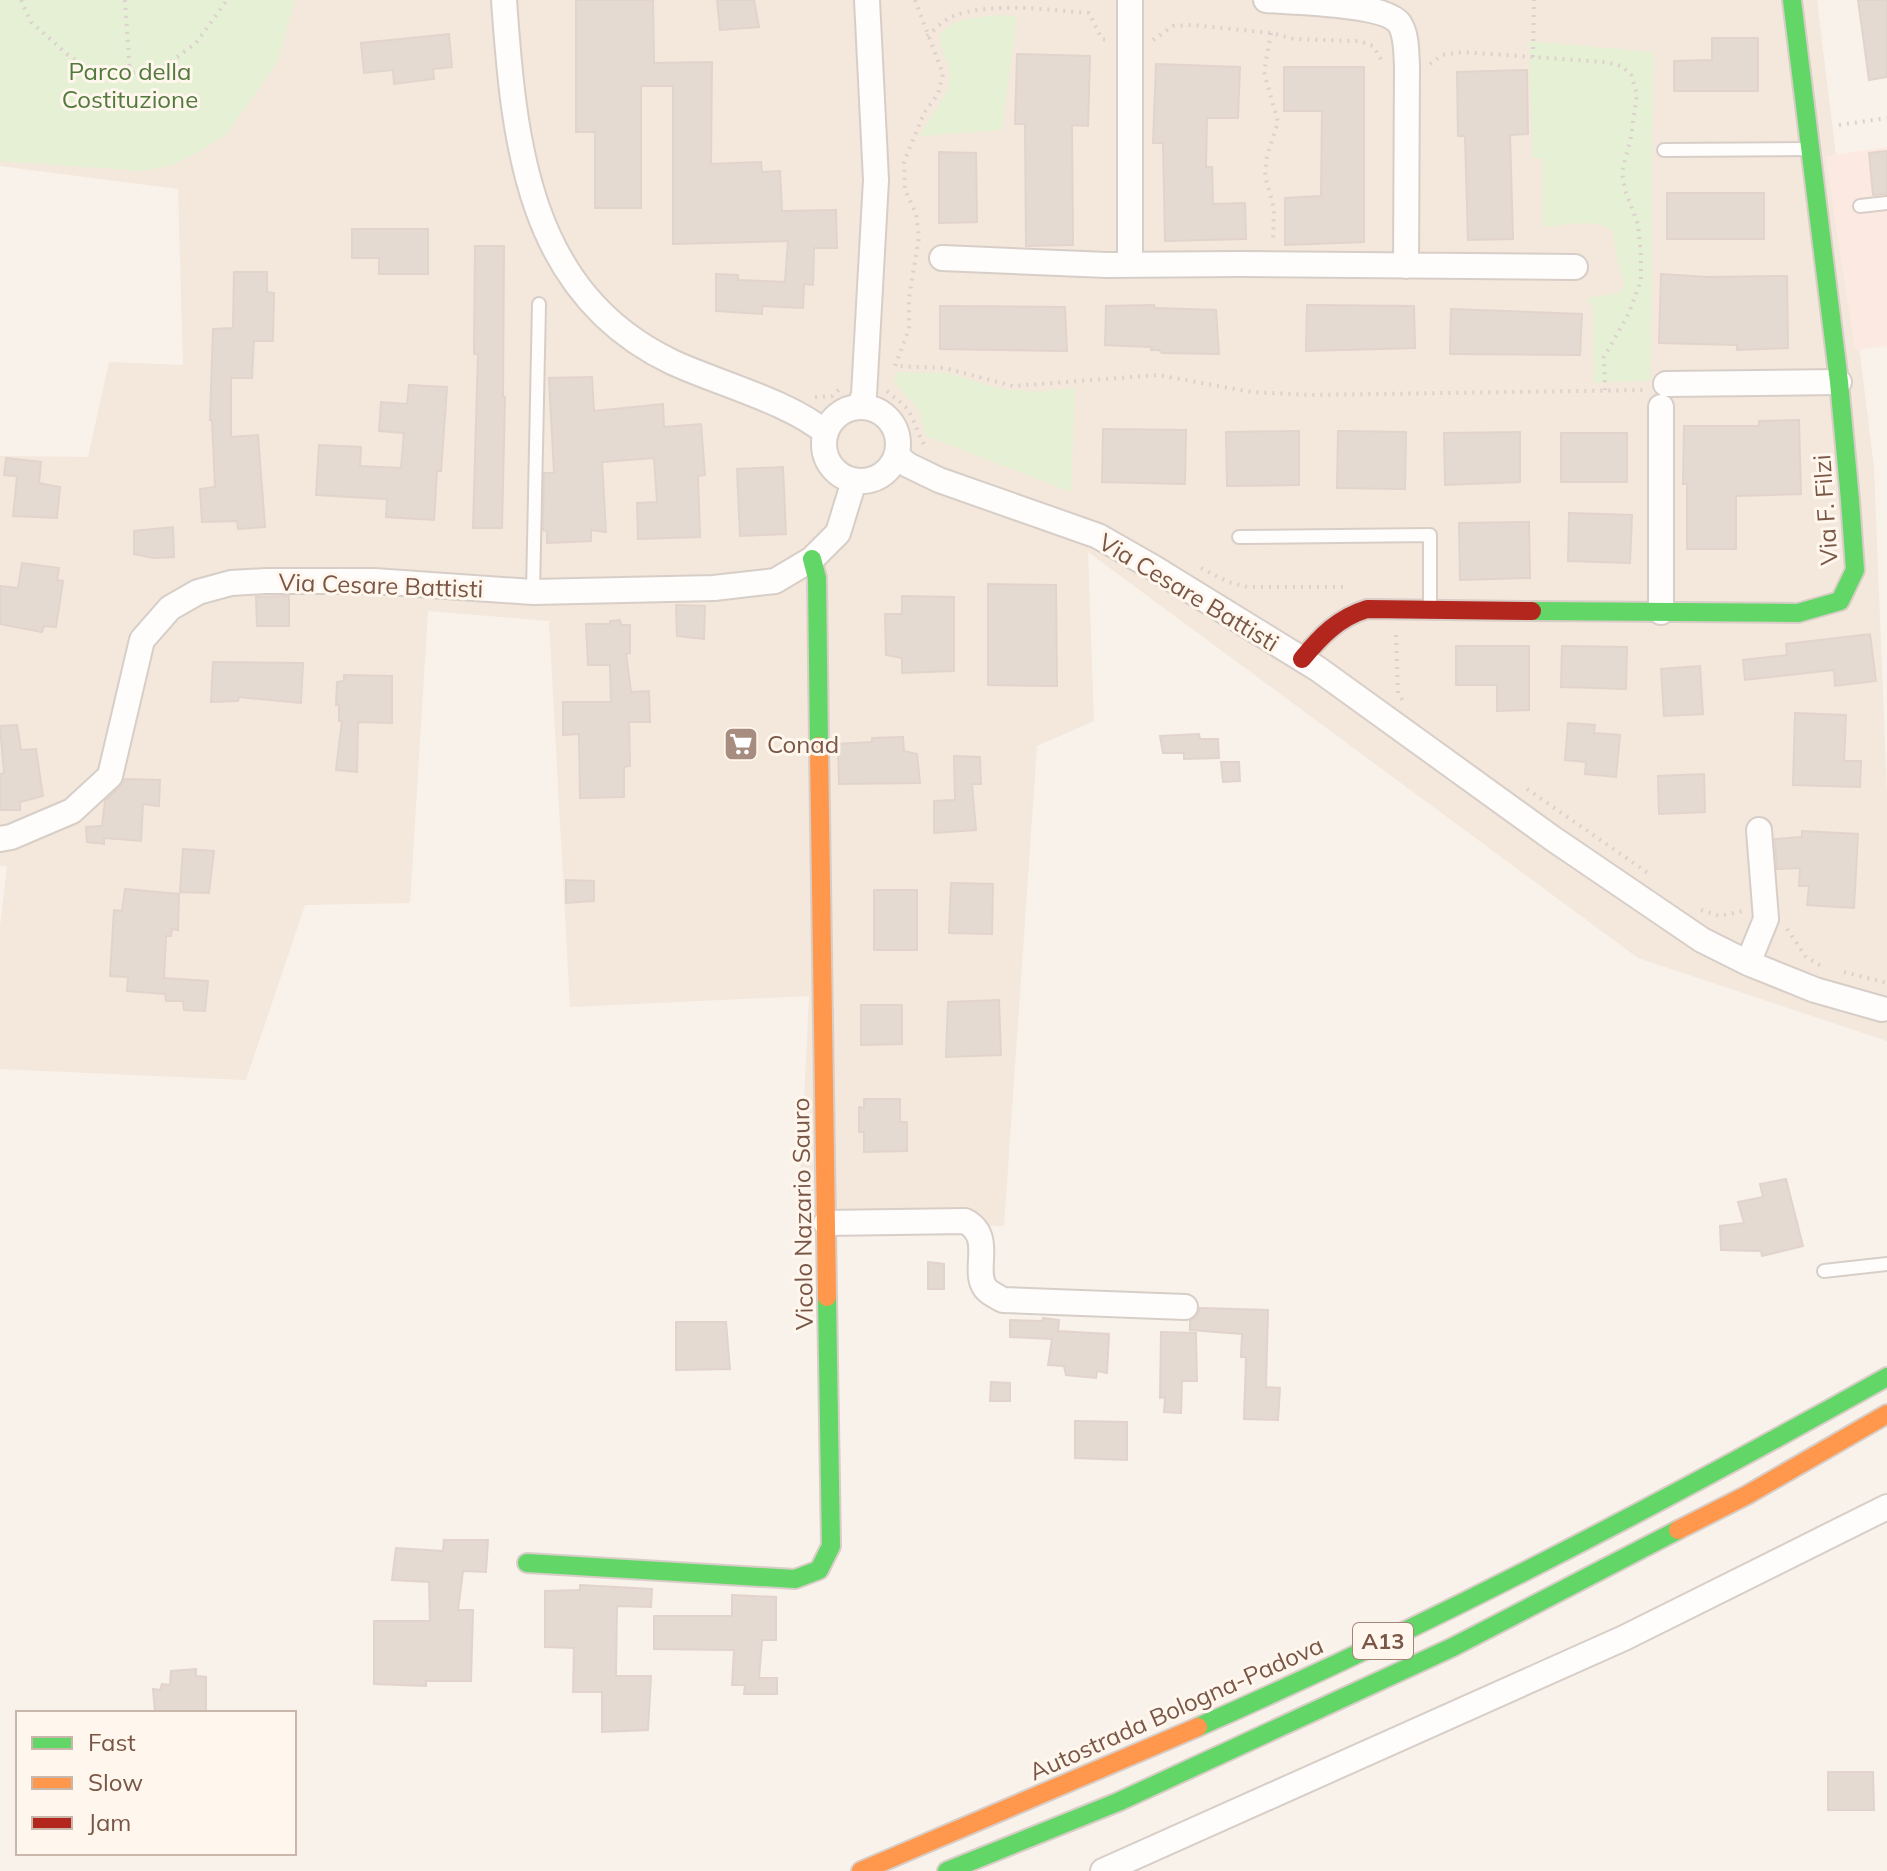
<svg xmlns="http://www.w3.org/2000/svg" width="1887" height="1871" viewBox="0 0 1887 1871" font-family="Mulish,sans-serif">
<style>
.residential{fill:#f4e7db}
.commercial{fill:#fce9e1}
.park{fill:#e5f0d4}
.building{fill:#e5dad2;stroke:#e2d4cc;stroke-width:2}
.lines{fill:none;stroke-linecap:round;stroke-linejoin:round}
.lane-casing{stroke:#d7cec8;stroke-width:16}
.street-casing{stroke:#d7cec8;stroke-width:28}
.fast-casing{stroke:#d8cdc7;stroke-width:22}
.slow-casing{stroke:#d8cdc7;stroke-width:22}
.jam-casing{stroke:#d8cdc7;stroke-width:22}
.path{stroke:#dcd1cd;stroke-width:4;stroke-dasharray:2 6;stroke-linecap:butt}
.lane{stroke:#fefdfc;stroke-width:12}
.street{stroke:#fefdfc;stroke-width:24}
.fast{stroke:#63d668;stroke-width:18}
.slow{stroke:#ff974d;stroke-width:18}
.jam{stroke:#b3261e;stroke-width:18}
.labels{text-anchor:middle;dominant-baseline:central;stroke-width:6;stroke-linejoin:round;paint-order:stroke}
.shield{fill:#fff7ed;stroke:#a28679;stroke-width:2}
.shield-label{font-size:22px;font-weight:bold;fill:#7a5647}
.park-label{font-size:24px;fill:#527a3c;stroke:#fff7ed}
.street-label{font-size:24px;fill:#7a5647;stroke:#fff7ed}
.poi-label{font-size:24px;fill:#7a5647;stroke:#fff7ed;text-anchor:start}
</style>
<rect width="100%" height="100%" fill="#f8f2eb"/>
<path class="residential" d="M0 0H1817L1874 468 1887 795V1041L1638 958 1088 552 1094 721 1037 746 1004 1226 798 1221 809 996 570 1007 549 621 428 611 410 903 305 905 246 1080 0 1069V926L7 866H0V456L88 457 109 362 183 365 178 189 0 166Z"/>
<path class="commercial" d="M1887 147V346L1855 350 1825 156Z"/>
<path class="park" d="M0 0H295L278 61 227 134 199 152 173 165 143 171 0 161Z
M1000 15 1017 16 1002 130 920 136C926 123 946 97 948 87 953 70 946 61 941 45 933 19 983 16 1000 15Z
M1529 41 1653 52 1651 380 1594 383 1593 308 1587 298 1619 293 1624 286 1623 276 1619 269 1612 230C1592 218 1566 225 1543 227V159L1532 158Z
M895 372 948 373 1001 389 1038 392 1075 388 1071 492 926 436 919 410 894 382Z"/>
<path class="building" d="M576 0H653L654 63 712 62 711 164 761 162 762 172 780 171 782 211 836 210 837 248H814L813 285 804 284 803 308 762 306V314L716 311V274L738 275V280L785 282 788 241 673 244V86H641V208H595V132H576Z
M717 0H754L759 27 720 30Z
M1858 0H1887V77L1869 80Z
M449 34 452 67 433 69 434 79 394 84 393 70 364 73 361 43Z
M1712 38H1758V91H1674V61L1712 60Z
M1017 54 1090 56 1088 126 1072 125 1073 245 1026 246 1025 124H1015Z
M1156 64 1240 67 1238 118H1207L1206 167H1212L1213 204 1245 203 1246 239 1165 241 1163 143H1153Z
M1284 67H1364V242L1285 245V198L1321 196 1322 111H1284Z
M1527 70 1528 134 1510 135 1513 239 1468 240 1465 136H1458L1457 72Z
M1887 151V194L1873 195 1869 153Z
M939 152 976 153 977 222 939 223Z
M1667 193H1764V239H1667Z
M352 229H428V274H379V258H352Z
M475 246H504L503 397H505L502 528H473L478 354H474Z
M234 272H267V292L274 293 273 341H254L252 378H231V437L258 435 265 527 238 529 237 521 202 522 200 489 215 487 212 420H210L213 329 233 328Z
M1661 274 1708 277 1787 276 1788 348 1737 350V345L1659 343Z
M1154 305 1155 308 1216 310 1219 354 1162 353 1159 350H1151L1152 347 1105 345 1106 306Z
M1307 305 1414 306 1415 348 1306 351Z
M940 306 1065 307 1067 351 940 349Z
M1451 309 1582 314 1580 355 1450 354Z
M592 377 594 411 663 404 664 427 701 424 705 475 698 476 700 537 638 539 637 503 657 502 654 458 602 462 606 532 591 530V541L547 543V531L543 530 544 473H554L549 378Z
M409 385 447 387 441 471H437L434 520 386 517 387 499 316 495 319 445 361 447 360 466 401 468 404 433 379 431 381 402 407 404Z
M1799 420 1801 494 1736 496V549H1687V484H1683L1684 426H1759V421Z
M1103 429 1186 430 1185 484 1102 482Z
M1299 431V485L1227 486 1226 432Z
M1338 431 1406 432 1405 489 1337 488Z
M1520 432V482L1445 485 1444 433Z
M1561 433H1627V482H1561Z
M6 458 41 462 39 483 60 487 57 518 13 516 17 476 4 475Z
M783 467 786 534 740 536 737 469Z
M1569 513 1632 515 1630 563 1568 561Z
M1529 522 1530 578 1460 580 1459 523Z
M173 527 174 557 153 558 134 554V531Z
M22 563 59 568 57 580 63 581 56 627 44 626 42 632 0 624V586L18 588Z
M988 584 1056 585 1057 686 988 685Z
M289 596V626H257L256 597Z
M902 596 954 597V671L902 673V658L886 655 885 614H902Z
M676 605 705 606 704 639 677 636Z
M620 620 621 625H630V653L626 654 631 692 649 691 650 722H629L630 766 624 767V797L580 798 579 734 563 735V702H611L610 665H588L586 624H610V621Z
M1870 634 1876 681 1835 686 1834 670 1745 680 1743 660 1787 655 1786 644Z
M1456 646H1529V710L1497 711V685H1456Z
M1562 646 1627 647 1626 689 1561 687Z
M213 662 303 663 301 703 239 697 238 701 211 702Z
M1700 666 1703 714 1664 716 1661 669Z
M344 675 392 676V723L358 722 357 772 336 770 342 721H339V705H336L337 682 344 681Z
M1795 713 1846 715 1844 761H1861L1860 787 1793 785Z
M1568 723 1595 725 1594 733 1620 735 1616 777 1585 774 1586 762 1565 760Z
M17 725 21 750 36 749 43 796 20 802V810H0V774L4 773 0 726Z
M1199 734 1200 739H1218L1219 758 1184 759V753H1163L1160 736Z
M903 737 904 751 917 754 920 783 839 784 838 744 872 742V738Z
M954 756 980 757 981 784H972L976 830 934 833V801L955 800Z
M1221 762H1239L1240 781 1223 782Z
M1704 774 1705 812 1659 814 1658 776Z
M125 779 160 780 159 806 143 804 141 841 104 838V844L87 842 86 827 102 826 105 801 120 787Z
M1802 831 1858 834 1854 908 1807 905 1809 886H1799L1800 868 1777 869 1775 839 1802 837Z
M183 849 214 851 209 893 180 892Z
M566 880 594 881V901L566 903Z
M951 883 993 884 992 934 949 933Z
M125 889 179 894 178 930 172 929 171 936H166L164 978 208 981 205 1011 184 1010 183 1001H166L165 994 127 991 128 977 110 976 114 910 122 911Z
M874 890H917V950H874Z
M999 1000 1001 1055 946 1057 948 1002Z
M861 1005H902V1044L861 1045Z
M864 1099H900V1122H907V1151L864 1152V1132H859V1107L864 1108Z
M1786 1179 1803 1246 1762 1256 1761 1251 1721 1250 1720 1226 1744 1223 1738 1202 1763 1197 1760 1184Z
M928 1262 944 1264V1289H928Z
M1200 1308 1268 1310 1266 1387 1280 1388 1278 1420 1244 1419 1246 1357H1241L1242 1334 1190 1330V1321L1197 1316Z
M1043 1318 1059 1320 1058 1331 1109 1334 1107 1373 1097 1371 1096 1378 1066 1375 1064 1366 1048 1365 1052 1339 1010 1337V1320L1042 1321Z
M676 1322H726L730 1369 676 1370Z
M1161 1332 1196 1333 1197 1381H1182L1181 1413 1164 1412 1165 1397 1160 1398Z
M991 1382 1010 1383V1401H990Z
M1075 1421 1127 1422V1460L1075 1458Z
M444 1540H488L486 1572 463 1571 458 1610H473L471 1681H426V1686L374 1684V1621H430L429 1582 392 1580 396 1548 443 1551Z
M580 1585 652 1589 651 1607 617 1606 616 1676H651L648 1730 602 1732V1692H573L574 1648 545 1647V1591L580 1590Z
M732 1595 776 1597V1640H762L759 1678H777V1694H744L745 1685H732L734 1650 654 1649V1616H732Z
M196 1669V1676L206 1677V1713H155L153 1689 160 1690 162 1684 170 1685 171 1671Z
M1828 1772H1873L1874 1810H1828Z"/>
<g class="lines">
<g class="lane-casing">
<path id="lane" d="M1664 150 1809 149
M1860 206 1887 203
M1239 537 1430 535V607
M533 592 539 304
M1824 1271 1887 1264"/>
</g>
<g class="street-casing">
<path id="street" d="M504 0C514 142 527 293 672 362 717 383 790 402 826 433
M1130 0V264
M1266 0C1292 2 1383 3 1399 23 1407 34 1406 52 1407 65L1406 266
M942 258 1107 265 1239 264 1575 267
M1666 384 1839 382
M859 407 864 395 876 180 867 0
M1661 407V612
M824 444a37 37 0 1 1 74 0a37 37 0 1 1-74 0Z
M897 456 908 465 939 480 1098 536 1154 568 1318 669 1552 838 1702 940 1748 963 1815 990 1882 1009
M0 839 11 837 72 811 110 776 142 640 170 608 198 592 231 583 266 581H374L533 592 714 588 775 581 812 559 838 533 854 481
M1748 963 1766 919 1759 830
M826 1223 965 1221C996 1237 970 1273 987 1290 991 1294 998 1297 1003 1300L1185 1307
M1103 1871 1624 1638 1887 1507"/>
</g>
<g class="fast-casing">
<path id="fast" d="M812 559 817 578 819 746
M1532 611 1798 613 1840 601 1855 570 1850 500 1839 382 1792 0
M527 1563 795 1579 819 1570 831 1546 827 1297
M1198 1727C1434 1623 1662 1503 1887 1377
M947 1871 1118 1802 1453 1647 1678 1530"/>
</g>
<g class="slow-casing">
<path id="slow" d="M819 746 827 1297
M1678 1530 1747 1495 1887 1414
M861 1871 1198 1727"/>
</g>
<g class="jam-casing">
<path id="jam" d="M1302 659C1321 636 1338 618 1367 609L1532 611"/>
</g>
<path class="path" d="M21 0 31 22 68 55 98 74 130 73 165 66 196 43 227 0
M125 0 130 73
M915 0 943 74 938 94 924 113 904 162 905 190 916 214 919 237 909 298V329L895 366 945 368 1013 386 1158 375 1251 392 1311 395 1647 390
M1271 33 1264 72 1278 122 1267 156 1265 176 1274 208 1273 241
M927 36C934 30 943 21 951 17 989 1 1049 10 1089 13L1102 39 1109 40
M1153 40 1173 26 1193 25 1271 33 1294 39 1359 41 1373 46 1382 61H1386
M1533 57 1534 0
M1430 64 1442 55 1462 52 1604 62 1622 66 1631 75 1637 94 1631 137 1622 172 1625 190 1638 224 1641 256V280L1629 313 1604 357 1605 390
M1839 125 1887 118
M887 391C894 398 902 402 908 410 916 422 917 436 927 448
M815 397 832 396 842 387
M1201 568 1228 582 1247 587H1344
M1396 635 1398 693 1403 701
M1527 789 1648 873
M1701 910 1720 916 1743 911
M1787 929 1806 957 1821 966
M1844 972 1887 983"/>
<use href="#lane" class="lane"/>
<use href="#street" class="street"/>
<use href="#fast" class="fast"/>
<use href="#slow" class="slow"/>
<use href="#jam" class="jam"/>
</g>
<defs>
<g id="supermarket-square" transform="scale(1.8)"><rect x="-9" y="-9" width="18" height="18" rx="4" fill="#a68d80" stroke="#fff7ed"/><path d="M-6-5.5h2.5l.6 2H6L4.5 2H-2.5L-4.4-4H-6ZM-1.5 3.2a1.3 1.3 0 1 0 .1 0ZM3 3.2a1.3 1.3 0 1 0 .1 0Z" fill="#fff"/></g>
</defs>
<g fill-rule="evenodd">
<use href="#supermarket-square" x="741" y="744"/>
</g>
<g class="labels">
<rect class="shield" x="1353" y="1623" width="60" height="36" rx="6"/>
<g class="shield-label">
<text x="1383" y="1641">A13</text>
</g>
<g class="park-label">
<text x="130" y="71">Parco della<tspan x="130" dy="28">Costituzione</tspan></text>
</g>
<g class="street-label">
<text transform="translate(1825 510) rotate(-94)">Via F. Filzi</text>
<text transform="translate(381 585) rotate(2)">Via Cesare Battisti</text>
<text transform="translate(1189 592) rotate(31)">Via Cesare Battisti</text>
<text transform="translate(802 1214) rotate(-91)">Vicolo Nazario Sauro</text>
<text transform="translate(1176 1708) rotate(-24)">Autostrada Bologna-Padova</text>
</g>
<g class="poi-label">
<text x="767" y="744">Conad</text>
</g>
</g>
<rect x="16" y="1711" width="280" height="144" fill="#fff7ed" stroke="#cab7ab" stroke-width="2"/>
<rect x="32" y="1737" width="40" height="12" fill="#63d668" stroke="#cab7ab" stroke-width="2"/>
<text x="88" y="1751" font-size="24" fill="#7a5647">Fast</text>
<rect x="32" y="1777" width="40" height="12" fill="#ff974d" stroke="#cab7ab" stroke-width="2"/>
<text x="88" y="1791" font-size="24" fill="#7a5647">Slow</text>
<rect x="32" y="1817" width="40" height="12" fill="#b3261e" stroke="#cab7ab" stroke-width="2"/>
<text x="88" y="1831" font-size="24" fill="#7a5647">Jam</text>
</svg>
